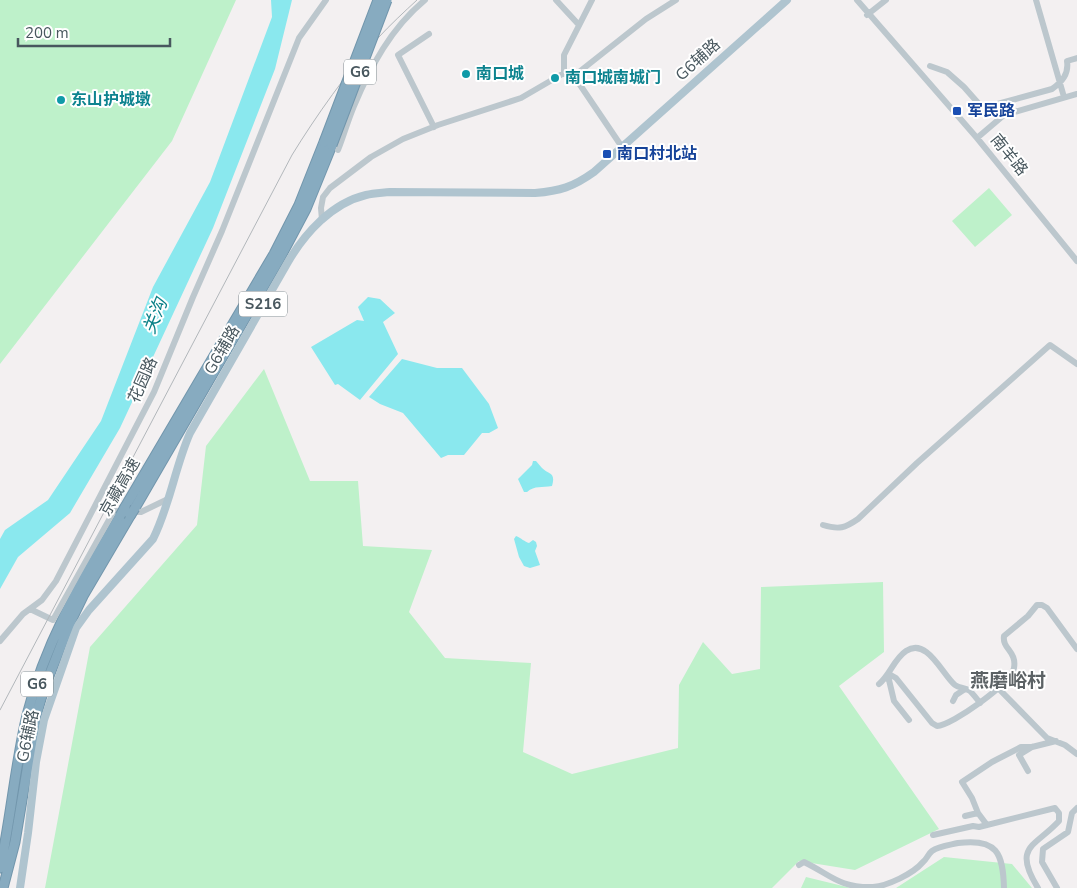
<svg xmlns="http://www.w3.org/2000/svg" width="1077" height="888" viewBox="0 0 1077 888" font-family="'Nunito Sans','Noto Sans SC',sans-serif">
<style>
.green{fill:#bef1ca}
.water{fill:#8ae8ee}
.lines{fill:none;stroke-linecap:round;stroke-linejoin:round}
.highway-casing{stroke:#7296ac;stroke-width:11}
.minor{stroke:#bcc7cd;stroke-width:6}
.major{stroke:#afc4cf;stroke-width:8}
.highway{stroke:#87abc0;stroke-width:9}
.rail{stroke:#b2b7bb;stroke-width:1}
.highway-bridge-casing{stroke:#7296ac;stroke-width:11;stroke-linecap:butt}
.highway-bridge{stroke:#87abc0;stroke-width:9}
.culture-dot{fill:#0f9aa8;stroke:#fff;stroke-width:2}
.transit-dot{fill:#1a4fb4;stroke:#fff;stroke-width:2}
.labels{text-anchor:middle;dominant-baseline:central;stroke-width:4;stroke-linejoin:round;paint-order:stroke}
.shield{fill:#fff;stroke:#7f898e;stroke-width:1}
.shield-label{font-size:15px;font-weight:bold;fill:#48575e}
.street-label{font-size:16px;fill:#48575e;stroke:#fff}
.culture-label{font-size:16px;font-weight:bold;fill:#0d838f;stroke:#fff;text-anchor:start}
.transit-label{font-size:16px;font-weight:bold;fill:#164399;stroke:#fff;text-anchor:start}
.water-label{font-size:18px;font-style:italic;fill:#0b8188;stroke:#fff}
.quarter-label{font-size:19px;font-weight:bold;fill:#5c6265;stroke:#fff}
</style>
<rect width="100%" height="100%" fill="#f3f0f1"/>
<path class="green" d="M0 0H236L172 141 0 364Z
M989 188 1012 215 975 247 952 221Z
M264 369 310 481H358L363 546 432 550 409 612 445 658 531 663 523 752 572 774 678 748 679 685 703 642 732 674 760 669 761 587 883 582 884 652 839 686 939 829 855 870 799 861 772 888H45L90 647 197 525 206 446Z
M944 857 1012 864 1032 888H896Z
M806 877 851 888H801Z"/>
<path class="water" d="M271 0H292L275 69 213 228 120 428 70 513 18 557 0 589V539L5 530 48 500 101 421 153 287 210 182 272 17Z
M368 297 380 299 395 313 383 322 398 354 360 400 338 384 335 385 311 347 357 320 364 321 358 307Z
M402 359 437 368H462L489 404 498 428 489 433H482L464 455H448L441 458 403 413 380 404 369 397Z
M533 461H536C538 463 540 466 542 468 549 475 556 472 552 486 542 488 535 485 527 492H524L518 479 532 465Z
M516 536C521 538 525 542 529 543L533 540 536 542 537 546 535 551 540 565 530 568 524 566 519 557 514 539Z"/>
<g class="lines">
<g class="highway-casing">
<path id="highway" d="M125 507 274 254 299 205 324 142
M135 508 280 258 306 209 332 145
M0 868C11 818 15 765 27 715 46 640 82 581 120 516
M3 888 15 842 36 716 44 689 69 625 83 596 130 516"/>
</g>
<path class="minor" d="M556 0 579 25
M857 0 977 138 1077 261
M1036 0 1064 97
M867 15 886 0
M429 34 398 55 434 127
M930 66 947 72 964 87 979 104 990 106 1052 89C1062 82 1069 74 1067 61L1077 58
M564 73V55L592 0
M574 76 646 19 676 0
M977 138 1004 115 1077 94
M338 150C344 135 348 120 354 106 371 66 391 28 425 0
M322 220 321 208 323 197 330 188 371 157 403 139 438 125 521 98 564 73 574 76 622 147
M823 525C839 530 845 528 858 519L917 463 1050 345 1077 364
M30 609 53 620 114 511 141 512 168 499
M0 641 23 614 42 600 56 581 154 392 193 297 222 231 299 38 326 0
M889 674 896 678 932 723 937 726C952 725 1011 684 1014 668 1017 651 1002 649 1004 636L1028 616 1037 605H1042L1047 608 1077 649
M886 678 889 680 894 701 909 720
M879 684C890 675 894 659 906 651 927 637 942 674 955 685 960 689 965 687 970 691 973 694 977 699 980 703
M998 688 1047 738 1065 745 1077 754
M953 701 956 695 965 689
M1028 771 1019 755 1032 747
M965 816 978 813
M987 825 978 813 972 798 962 782 992 762 1021 747H1032L1056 741
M933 835 973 826 979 827 1055 808 1059 813V821C1035 847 1012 846 1038 888
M799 865 804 862C831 875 839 888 873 887 887 886 913 874 923 862 927 859 928 854 932 851 939 846 950 845 958 843 997 838 1003 853 1004 888
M1057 888 1042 862 1043 849 1068 832 1072 813 1077 808"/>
<path class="major" d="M20 888 28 833 36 762 44 720 76 628 89 610 153 539C170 505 175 467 190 433L288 262C305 233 332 203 366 195 374 193 382 193 390 192L535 193C560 191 573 187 594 172L787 0"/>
<use href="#highway" class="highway"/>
<path class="rail" d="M0 710 292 155C316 116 347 72 378 38 390 25 404 12 417 0"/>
<g class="highway-bridge-casing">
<path id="highway-bridge" d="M324 142 378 0
M332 145 387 0
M120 516 125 507
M130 516 135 508"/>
</g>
<use href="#highway-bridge" class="highway-bridge"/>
</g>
<g class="culture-dot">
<circle cx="466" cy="74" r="5"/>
<circle cx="555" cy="78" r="5"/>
<circle cx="61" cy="100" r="5"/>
</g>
<g class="transit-dot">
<rect x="952" y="106" width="10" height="10" rx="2.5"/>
<rect x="602" y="149" width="10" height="10" rx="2.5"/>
</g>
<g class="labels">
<g class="shield">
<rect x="344" y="59.5" width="32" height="25" rx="4"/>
<rect x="239" y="291.5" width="48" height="25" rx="4"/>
<rect x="21" y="671.5" width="32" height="25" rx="4"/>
</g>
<g class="shield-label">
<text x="360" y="72">G6</text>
<text x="263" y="304">S216</text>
<text x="37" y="684">G6</text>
</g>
<g class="street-label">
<text transform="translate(698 60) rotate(-42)">G6辅路</text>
<text transform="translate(1009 155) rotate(51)">南羊路</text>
<text transform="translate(222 350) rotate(-60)">G6辅路</text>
<text transform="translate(143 380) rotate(-66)">花园路</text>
<text transform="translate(120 487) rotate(-60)">京藏高速</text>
<text transform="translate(28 736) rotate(-78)">G6辅路</text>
</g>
<g class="culture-label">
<text x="476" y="74">南口城</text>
<text x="565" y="78">南口城南城门</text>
<text x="71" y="100">东山护城墩</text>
</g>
<g class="transit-label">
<text x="967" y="111">军民路</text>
<text x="617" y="154">南口村北站</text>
</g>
<g class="water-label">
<text transform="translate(155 316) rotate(-68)">关沟</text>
</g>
<g class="quarter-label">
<text x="1008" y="681">燕磨峪村</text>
</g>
</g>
<path d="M18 38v8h152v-8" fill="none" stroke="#48575e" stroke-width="2.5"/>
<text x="25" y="38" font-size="15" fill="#48575e" stroke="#ffffff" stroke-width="4" paint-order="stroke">200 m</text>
</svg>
